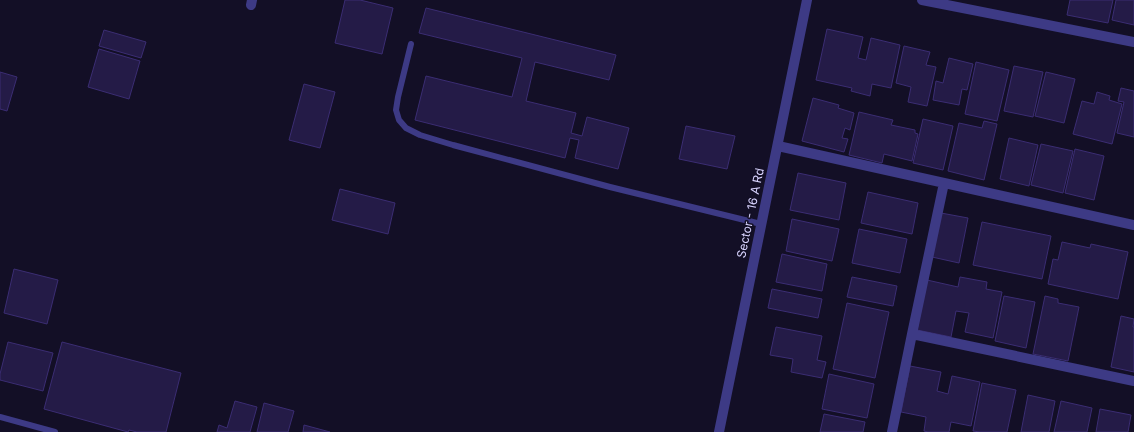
<svg xmlns="http://www.w3.org/2000/svg" width="1134" height="432" viewBox="0 0 1134 432" font-family="Inter,sans-serif">
<style>
.building{fill:#241b47;stroke:#3b2d73}
.lines{fill:none;stroke-linecap:round;stroke-linejoin:round}
.lane{stroke:#3d3a85;stroke-width:6}
.street{stroke:#3d3a85;stroke-width:10}
.labels{text-anchor:middle;dominant-baseline:central;stroke-width:3;stroke-linejoin:round;paint-order:stroke}
.street-label{font-size:12px;fill:#d9d4ff;stroke:#130f26}
</style>
<rect width="100%" height="100%" fill="#130f26"/>
<path class="building" d="M345 0H360L393 8 382 54 335 43Z
M1070 0H1113L1108 23 1067 15Z
M1116 0H1134V25L1112 20Z
M426 8 616 55 609 80 535 62 526 101 576 113 571 133 582 136 587 117 629 128 618 169 575 158 579 140 570 138 565 158 415 120 426 76 512 97 522 58 419 33Z
M827 29 863 37 858 58 866 60 871 38 900 45 891 88 872 84 870 96 851 91 852 88 816 80Z
M104 30 146 42 141 58 99 46Z
M904 46 930 52 926 65 936 67 927 106 908 102 911 87 896 83Z
M99 49 140 61 129 99 88 87Z
M949 58 973 64 967 90 962 89 959 105 933 100 936 81 943 83Z
M976 62 1009 70 997 121 965 114Z
M1014 66 1043 72 1033 117 1004 111Z
M0 72 17 77 7 111 0 109Z
M1046 72 1075 79 1064 123 1035 116Z
M304 84 335 92 320 148 289 140Z
M1121 88 1134 91V137L1117 133 1124 102 1118 101Z
M1097 92 1110 96 1109 100 1122 104 1112 144 1073 134 1082 101 1094 104Z
M813 98 839 105 838 108 854 113 850 130 845 128 842 138 848 139 844 152 802 141Z
M859 112 893 120 891 125 915 130V133L918 134 912 161 884 154 882 163 849 155Z
M923 119 953 126 943 170 913 163Z
M984 121 997 124 984 180 948 171 959 123 982 128Z
M686 126 735 136 727 169 679 159Z
M1009 138 1038 145 1029 186 1000 179Z
M1041 144 1073 151 1063 193 1031 185Z
M1075 149 1104 156 1094 200 1065 193Z
M798 173 846 183 839 220 790 210Z
M340 189 395 203 388 234 332 220Z
M868 192 918 203 912 234 861 223Z
M941 213 968 218 959 263 932 257Z
M792 219 839 229 832 261 786 251Z
M982 222 1051 236 1042 279 973 265Z
M859 229 907 239 900 273 852 263Z
M1062 242 1090 248 1091 244 1128 252 1118 299 1048 284 1053 259 1058 260Z
M782 254 827 264 822 291 776 282Z
M14 269 58 280 47 324 4 313Z
M852 277 897 286 893 306 847 297Z
M960 277 987 282 986 289 1002 292 993 338 965 332 969 313 956 311 951 337 917 330 927 280 958 287Z
M772 289 822 299 818 318 768 308Z
M1004 296 1035 302 1026 348 995 341Z
M1045 296 1058 299V303L1079 307 1068 361 1033 354Z
M847 303 889 312 875 378 833 369Z
M1121 316 1134 319 1133 327H1134V372L1111 367Z
M776 327 822 336 817 360 826 362 822 378 791 372 793 359 770 355Z
M8 342 53 353 43 391 0 380V374Z
M62 342 181 373 166 432H137L129 430 128 432 44 409Z
M910 366 941 372 937 391 948 394 952 376 980 382 971 426 951 422 949 432H928L924 431 926 417 901 412Z
M829 374 874 384 867 418 822 409Z
M982 383 1016 390 1007 432H980L973 431Z
M1028 395 1055 401 1049 432H1021Z
M235 401 257 407 250 432H217L219 425 227 428Z
M1061 401 1092 408 1087 432H1054Z
M264 403 294 411 288 432H257Z
M1100 409 1131 415 1128 432H1096Z
M824 414 865 422 863 432H820Z
M304 425 330 432H303Z"/>
<g class="lines">
<path class="lane" d="M411 44 398 97 396 110 399 120 406 128 420 135 453 145 610 187 761 224
M0 417 55 432"/>
<path class="street" d="M922 0 1134 42
M251 5 252 0
M778 146 1134 225
M912 334 1134 381
M719 432 807 0
M892 432 912 334 944 183"/>
</g>
<g class="labels">
<g class="street-label">
<text transform="translate(750 213) rotate(-78)">Sector - 16 A Rd</text>
</g>
</g>
</svg>
